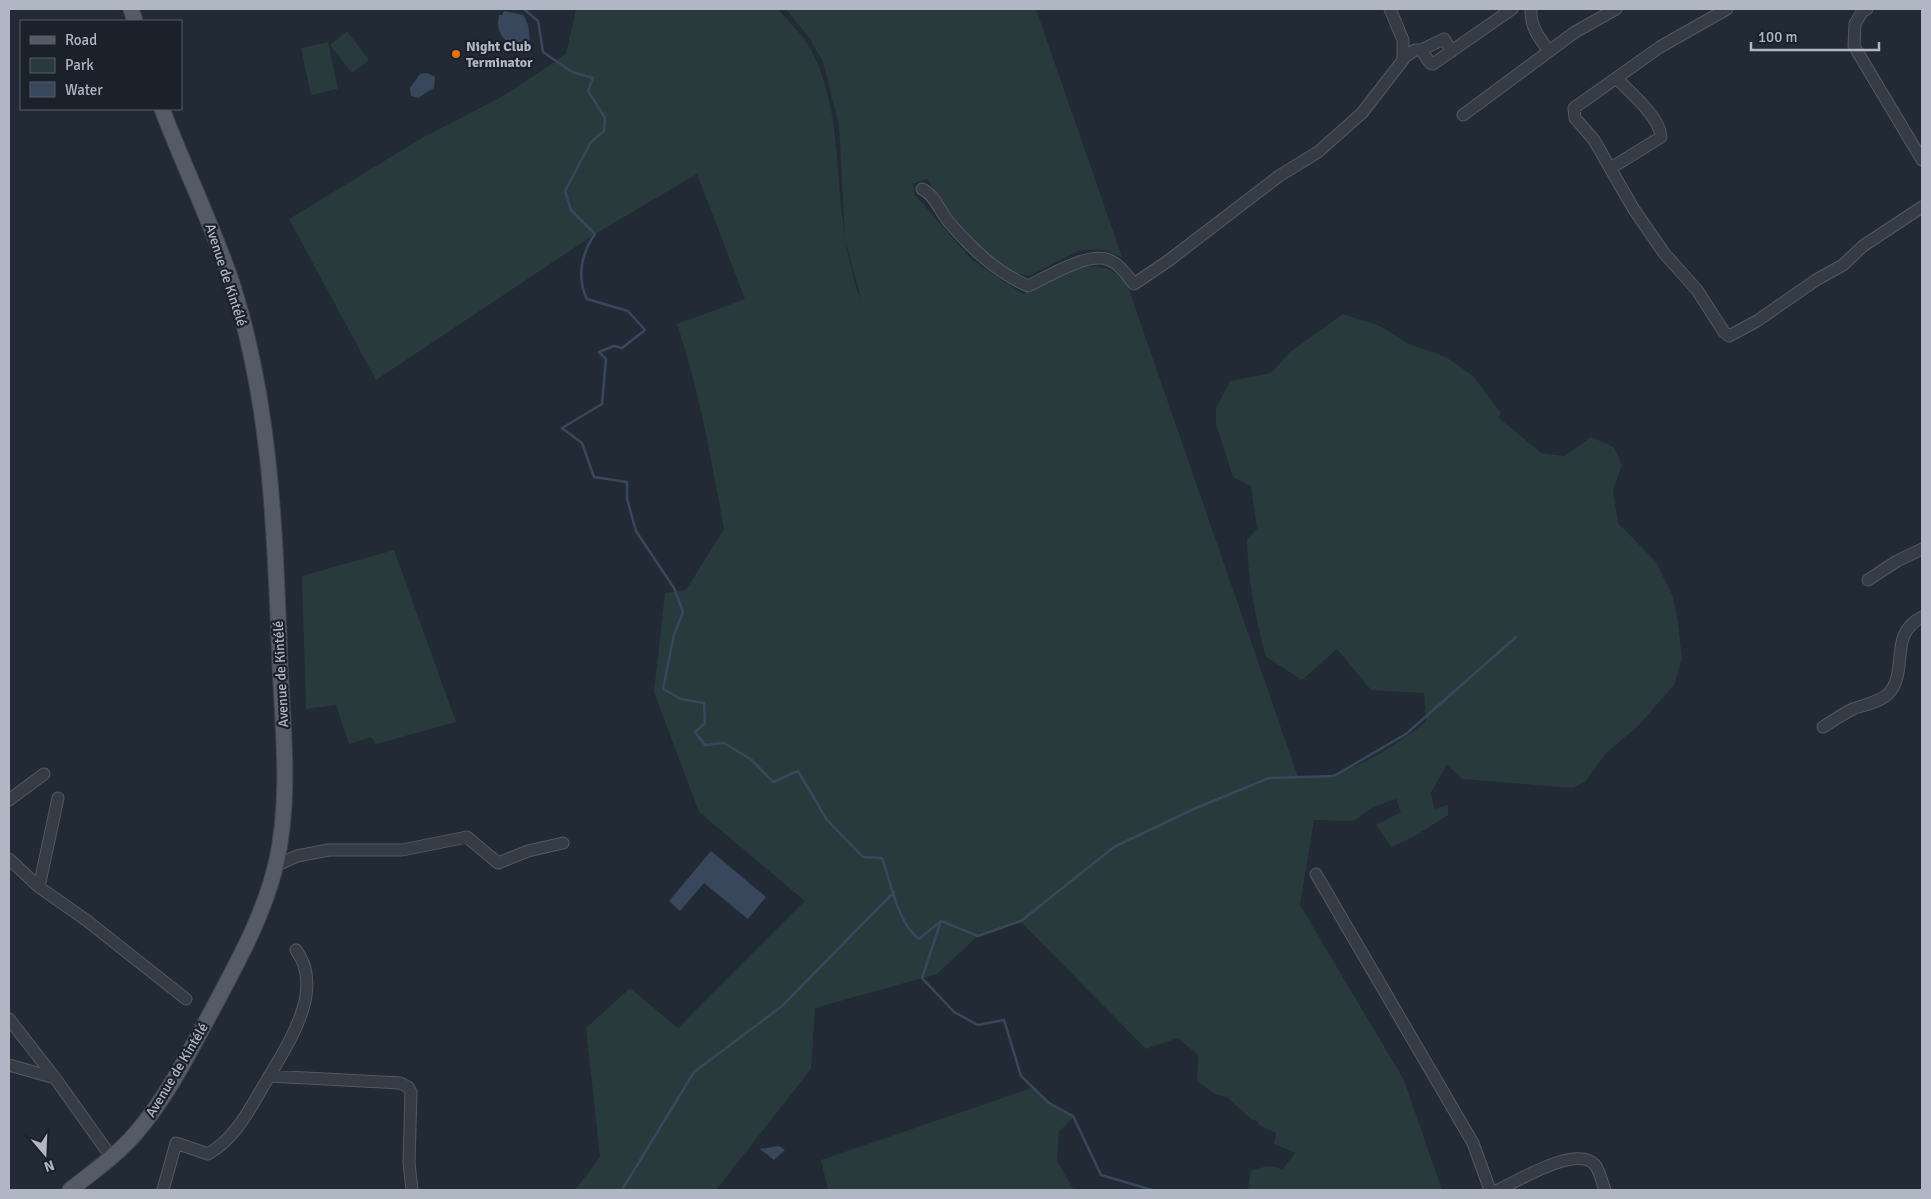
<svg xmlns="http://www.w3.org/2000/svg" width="1931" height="1199" viewBox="0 0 1931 1199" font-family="Signika,sans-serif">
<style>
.green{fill:#283a3b}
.water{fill:#39475d}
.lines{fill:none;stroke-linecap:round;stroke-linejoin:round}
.stream{stroke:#39475d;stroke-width:2.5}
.minor-casing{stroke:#535964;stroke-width:13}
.major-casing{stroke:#3f4550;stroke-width:17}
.minor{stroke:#363c46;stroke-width:11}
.major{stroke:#545b66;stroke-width:15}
.food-dot{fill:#e8710a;stroke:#1b212b;stroke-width:2}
.labels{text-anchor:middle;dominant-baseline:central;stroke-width:4.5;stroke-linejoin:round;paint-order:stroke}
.poi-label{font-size:14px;font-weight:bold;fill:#b0b6c3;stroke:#1b212b;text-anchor:start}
.street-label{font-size:14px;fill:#b0b6c3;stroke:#1b212b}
</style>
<rect width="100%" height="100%" fill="#222a35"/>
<path class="green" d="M576 9H778C789 22 803 35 811 50 845 112 833 195 850 262 853 275 855 287 861 299L845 239 839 125 823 62 810 39 786 9H1036L1122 257 1100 249 1078 251 1029 276 1015 273 991 258 953 217 927 179 913 184 915 195 972 260 1023 294C1048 282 1088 254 1115 273 1120 276 1124 283 1128 287L1298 777C1344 782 1390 748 1426 722L1424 693 1371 690 1337 649 1302 680 1266 657C1255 618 1248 580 1247 539L1257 529 1251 486 1233 477 1216 424V408L1230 381 1271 373 1290 352 1343 314 1380 326 1407 343 1446 357 1473 376 1501 413 1498 417 1541 453 1565 456 1591 437 1614 447 1622 465 1613 490 1618 523 1656 562 1673 597 1678 622 1682 659 1674 685 1639 725 1606 753 1585 782 1573 788 1462 779 1447 764 1431 793 1434 809 1448 805V815L1415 836 1391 847 1376 825 1401 812 1396 799 1373 807 1354 821 1314 820 1300 905 1404 1080 1442 1190H1255L1248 1188 1251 1170 1269 1166 1283 1169 1295 1153 1274 1144 1276 1133 1259 1125 1257 1121 1251 1119 1227 1097 1215 1094 1197 1081 1198 1055 1178 1038 1146 1049 1020 921 978 936 937 974 815 1008 811 1069 716 1190H575L600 1157 586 1028 630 988 678 1028 805 901 699 812 654 692 665 593 686 590 724 529C711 460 700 391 677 324L745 299 697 174 595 234 376 380 289 219 422 138 503 96 566 54Z
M347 31 369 60 352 73 330 45Z
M328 42 338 89 311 95 301 48Z
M394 550 456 722 376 744 371 737 349 744 336 705 306 709 302 576Z
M1032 1088 1049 1104 1073 1117 1059 1132 1057 1161 1074 1190H828L821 1160Z"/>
<path class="water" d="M504 11 523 15C531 26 529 37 530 50 509 46 494 37 499 15H502Z
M427 73 435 77 434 88 418 98 411 96 410 88 420 74Z
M711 851 766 897 748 919 704 883 680 911 669 901Z
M779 1146 785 1150 774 1160 760 1149Z"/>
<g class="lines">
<path class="stream" d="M524 9 538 21 543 52 572 72 593 78 588 91 605 118 604 131 591 142 565 191 571 210 595 234C582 252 576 278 587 299L628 311 645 330 622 348 614 346 599 352 606 359 602 404 562 428 582 443 594 477 627 482V499L636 531 674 588 683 612 674 635 663 689 681 699 704 703 705 723 695 732 705 745 724 743 752 760 773 782 798 771 827 820 863 857 882 858C891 883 898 924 919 939L941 921 922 978 954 1012 978 1025 1004 1020 1021 1076 1049 1103 1073 1116 1101 1175 1152 1190
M941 921 978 936 1021 921 1114 847 1196 808 1269 778 1334 776 1406 734 1516 637
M622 1190 694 1072 782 1006 894 892
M1243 1190H1254"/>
<g class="minor-casing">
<path id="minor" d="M1531 9C1530 26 1539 38 1549 51
M1727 9 1660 47 1574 108 1575 118 1594 140 1633 208 1664 253 1697 290 1724 332 1729 336 1757 321 1816 280 1843 265 1863 246 1922 207
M1867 9 1862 12 1855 24 1854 46 1922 160
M1421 50 1444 39 1452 51
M1403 58 1415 50H1421L1430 63 1433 64 1512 9
M1463 115 1575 32 1616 9
M1611 168 1661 137C1660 117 1630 92 1616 78
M922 189C934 194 940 211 948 221 971 248 996 272 1028 286 1047 277 1089 251 1109 260 1121 265 1126 275 1134 284L1168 261 1279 176 1318 152 1362 113 1403 60V40L1390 9
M1868 580 1897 561 1922 549
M1823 727C1833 721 1842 714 1853 709 1863 705 1880 702 1888 694 1910 671 1887 635 1922 617
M9 800 44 774
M9 859 39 887 86 920 186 999
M275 866 297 856 329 850H402L467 837 498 863 528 851 563 843
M1316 874 1473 1143 1490 1190
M39 887 58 798
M9 1019 55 1078 112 1158
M9 1065 55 1078
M269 1076 400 1083 408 1087 411 1092 409 1163 412 1190
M163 1190 176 1143 208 1154C237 1137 250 1108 267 1080 287 1045 326 990 296 950
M1498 1190C1518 1181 1577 1144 1595 1165 1600 1171 1602 1183 1605 1190"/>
</g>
<g class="major-casing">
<path id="major" d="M131 9 135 21
M70 1190C93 1172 117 1155 136 1133 167 1097 188 1055 210 1014 236 965 263 918 276 864 291 799 283 731 280 665 275 537 272 407 232 283 212 224 184 167 162 109"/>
</g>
<use href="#minor" class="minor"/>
<use href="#major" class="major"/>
</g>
<circle class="food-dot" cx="456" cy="54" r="5"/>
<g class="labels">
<g class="poi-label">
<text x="466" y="46">Night Club<tspan x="466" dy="16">Terminator</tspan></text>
</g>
<g class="street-label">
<text transform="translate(226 275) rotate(72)">Avenue de Kintélé</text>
<text transform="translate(281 674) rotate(-93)">Avenue de Kintélé</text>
<text transform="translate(177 1070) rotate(-59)">Avenue de Kintélé</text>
</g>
</g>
<rect width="1931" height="1199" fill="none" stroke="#b0b6c3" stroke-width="20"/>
<rect x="20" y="20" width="162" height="90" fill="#1b212b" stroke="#575d68"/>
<rect x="30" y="36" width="25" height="8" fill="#545b66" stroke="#575d68"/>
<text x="65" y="45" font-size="15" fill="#b0b6c3">Road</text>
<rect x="30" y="58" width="25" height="15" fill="#283a3b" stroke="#575d68"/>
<text x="65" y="70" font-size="15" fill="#b0b6c3">Park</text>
<rect x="30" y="82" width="25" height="15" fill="#39475d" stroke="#575d68"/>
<text x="65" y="95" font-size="15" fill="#b0b6c3">Water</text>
<g transform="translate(45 1154) rotate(161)" stroke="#1b212b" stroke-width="4" paint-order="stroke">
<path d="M0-4L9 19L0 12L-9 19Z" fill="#b0b6c3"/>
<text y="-8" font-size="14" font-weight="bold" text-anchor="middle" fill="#b0b6c3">N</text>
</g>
<path d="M1751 42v8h128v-8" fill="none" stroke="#b0b6c3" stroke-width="2.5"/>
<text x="1758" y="42" font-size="15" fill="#b0b6c3" stroke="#1b212b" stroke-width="4" paint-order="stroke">100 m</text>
</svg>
